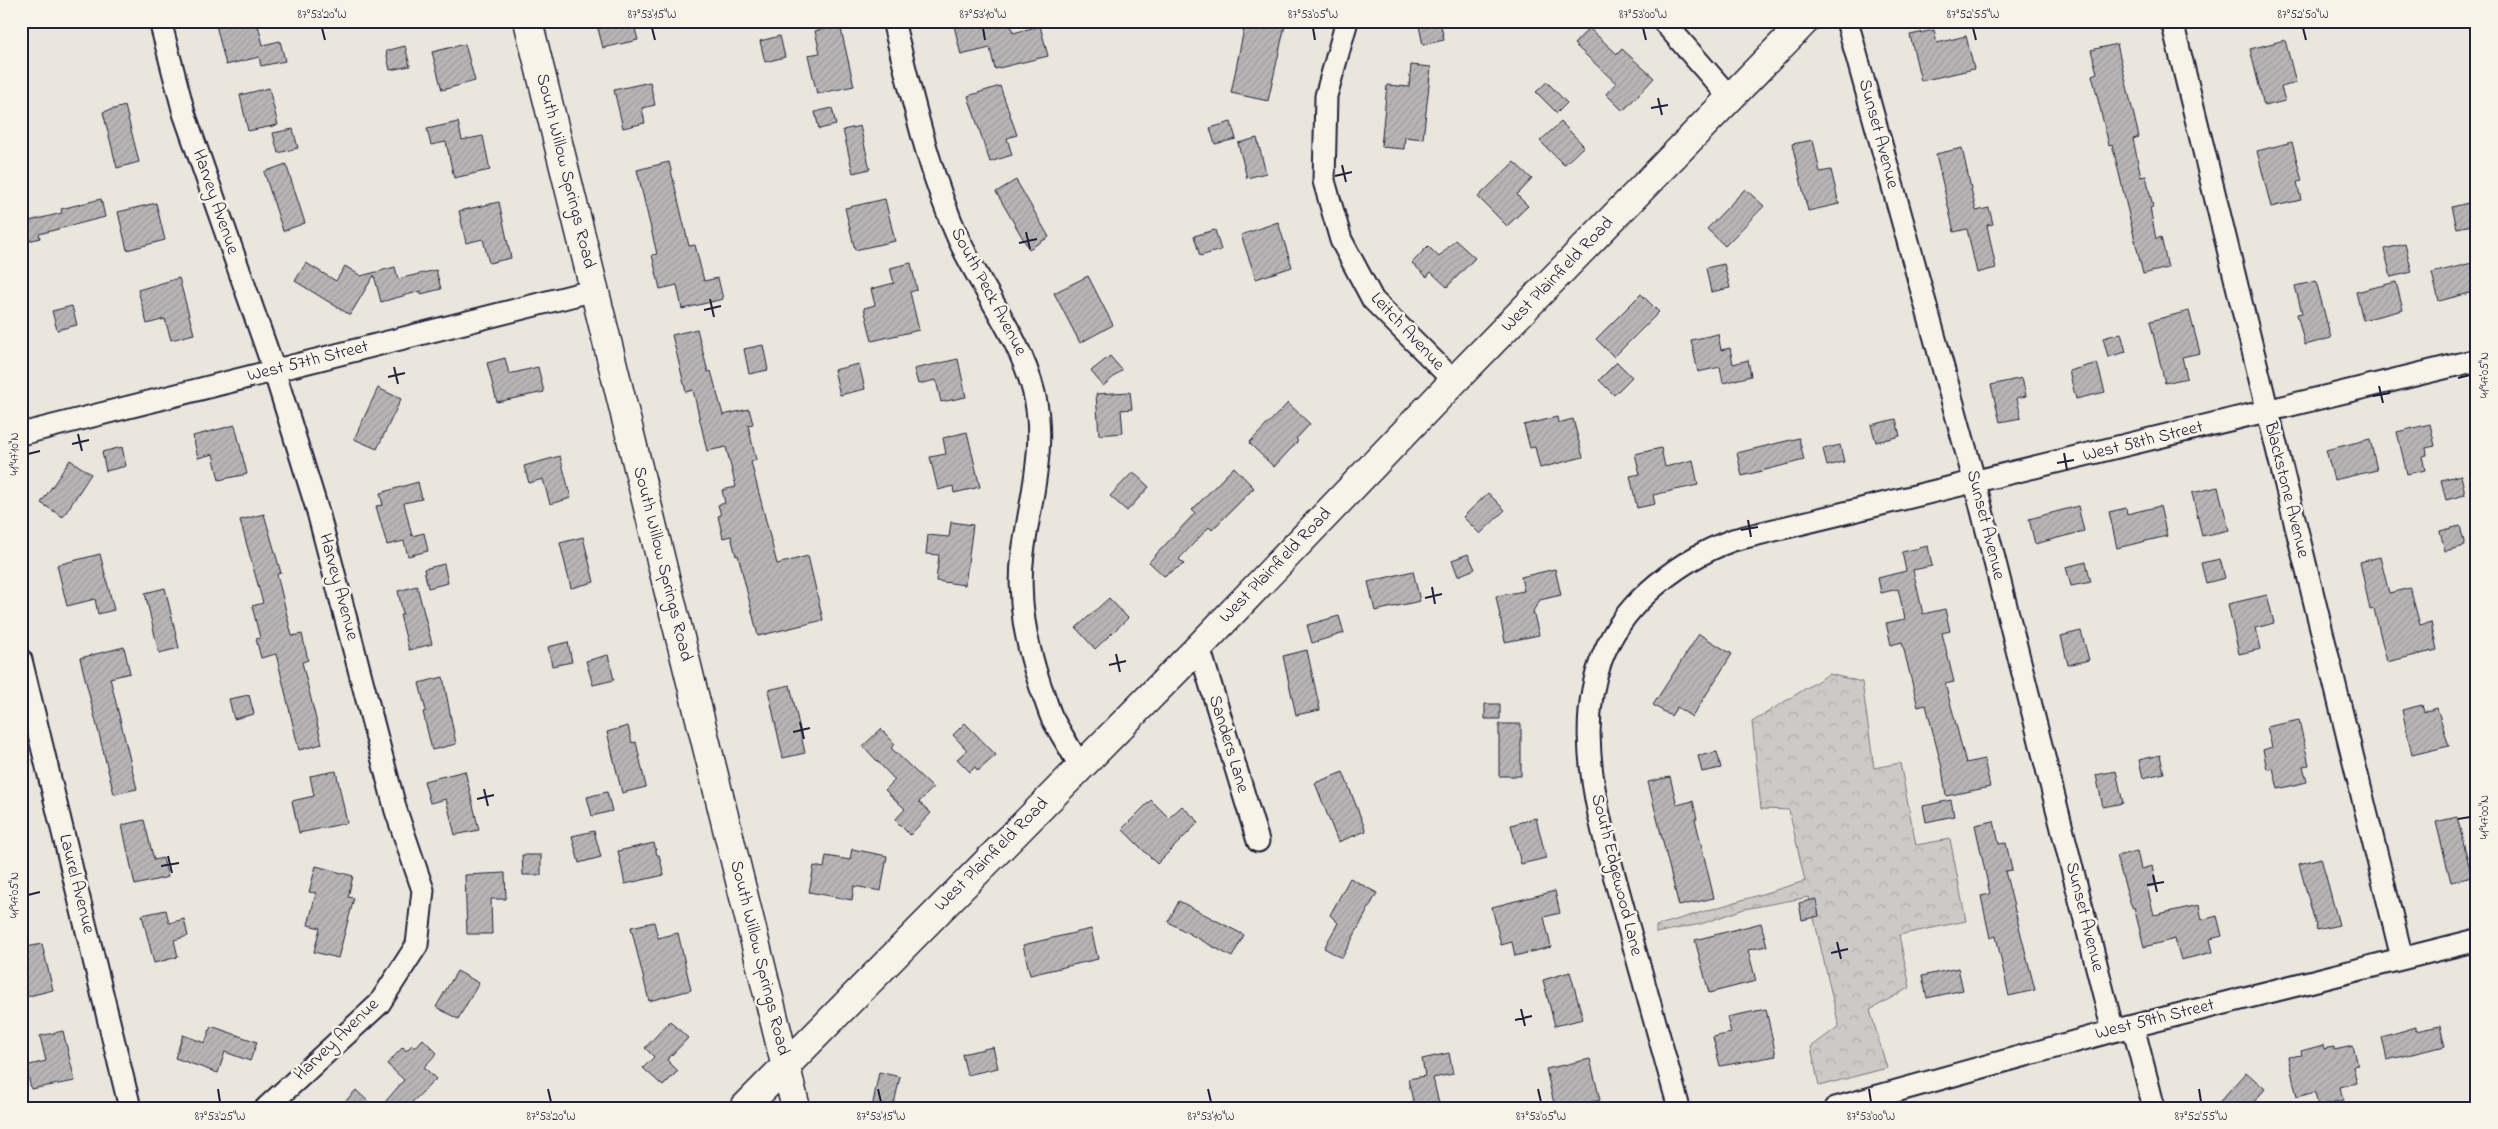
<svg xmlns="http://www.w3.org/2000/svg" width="2498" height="1129" viewBox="0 0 2498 1129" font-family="'Indie Flower',sans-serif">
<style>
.forest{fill:url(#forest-crowns);stroke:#787680}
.building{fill:url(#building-hatch);stroke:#22223b}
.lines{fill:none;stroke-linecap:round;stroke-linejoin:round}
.street-casing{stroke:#22223b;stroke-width:25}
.secondary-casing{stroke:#22223b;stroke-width:31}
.street{stroke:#f7f3e8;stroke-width:21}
.secondary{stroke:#f7f3e8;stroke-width:28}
.ticks{fill:none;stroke:#22223b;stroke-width:2}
.labels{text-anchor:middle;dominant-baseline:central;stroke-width:5;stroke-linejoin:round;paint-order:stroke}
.street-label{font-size:18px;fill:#22223b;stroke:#f7f3e8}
.neatline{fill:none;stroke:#22223b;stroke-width:2}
.ticks-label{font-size:12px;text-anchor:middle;fill:#22223b}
</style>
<defs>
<pattern id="forest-crowns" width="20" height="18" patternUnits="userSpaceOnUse" patternTransform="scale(1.25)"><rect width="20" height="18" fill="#cdc9c6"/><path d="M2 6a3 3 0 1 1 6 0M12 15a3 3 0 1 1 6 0" fill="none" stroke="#b0acab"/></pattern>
<pattern id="building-hatch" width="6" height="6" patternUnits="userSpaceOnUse" patternTransform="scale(1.25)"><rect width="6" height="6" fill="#b8b6b5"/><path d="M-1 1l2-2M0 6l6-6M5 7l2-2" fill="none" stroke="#9e9c9d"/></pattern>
</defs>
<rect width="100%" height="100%" fill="#eae6de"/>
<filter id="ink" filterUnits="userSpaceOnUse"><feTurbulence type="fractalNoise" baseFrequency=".02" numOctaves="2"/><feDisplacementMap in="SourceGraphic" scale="10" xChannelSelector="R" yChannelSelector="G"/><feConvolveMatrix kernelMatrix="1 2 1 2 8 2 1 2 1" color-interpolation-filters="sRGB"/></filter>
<g filter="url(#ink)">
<path class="forest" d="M1829 674 1862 682 1874 768 1900 763 1916 845 1950 839 1966 921 1899 935 1910 987 1870 1010 1887 1068 1819 1086 1811 1047 1839 1026 1809 897 1744 909 1701 924 1656 933V926L1805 881 1789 810 1761 809 1752 722Z"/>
<path class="building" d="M215 21H257L263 45 280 41 285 61 261 66 259 57 226 65Z
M596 21H633L638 40 603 48Z
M953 21H1010L1013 33 1040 26 1048 56 995 69 990 48 961 55Z
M1268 21H1286L1268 101 1231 93 1245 24 1267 28Z
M1418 21H1440L1444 40 1423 45Z
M840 25 854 86 817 94 808 55 820 53 815 31Z
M1589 28 1617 54 1622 49 1654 78 1623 111 1606 94 1616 83 1574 44Z
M1934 30 1937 43 1966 36 1974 69 1921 81 1910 35Z
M780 36 785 57 765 62 760 41Z
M2285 40 2296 83 2281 87 2285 101 2264 106 2250 49Z
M465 44 475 81 442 90 432 52Z
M2117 44 2139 137 2133 139 2141 177 2146 176 2153 207 2150 208 2156 239 2161 237 2168 268 2143 274 2112 144 2109 145 2092 75 2097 73 2091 50Z
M405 46 410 66 390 70 386 51Z
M1411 65 1431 67 1423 139 1405 137 1404 149 1381 147 1387 85 1409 87Z
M650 82 655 105 642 108 645 123 623 128 614 90Z
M1547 82 1567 103 1557 113 1536 92Z
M1000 86 1017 135 1007 138 1012 155 990 162 968 96Z
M269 88 278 125 248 131 240 95Z
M125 106 139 162 117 168 103 112Z
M832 108 836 125 819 129 815 112Z
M458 122 462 140 483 136 490 170 454 178 446 142 431 145 427 129Z
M1231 122 1236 139 1215 144 1210 128Z
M1561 122 1584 146 1564 165 1540 141Z
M860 126 870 169 853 173 843 130Z
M293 129 298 148 278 153 273 133Z
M1257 138 1266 173 1247 178 1238 143Z
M1813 140 1820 172 1831 170 1839 204 1808 211 1792 144Z
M2292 142 2302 181 2297 182 2301 200 2271 207 2257 151Z
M1962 148 1976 211 1989 208 1993 224 1987 225 1996 268 1977 273 1967 229 1954 232 1936 154Z
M669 162 689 246 695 245 704 281 718 278 723 299 682 309 677 285 660 289 652 255 657 254 637 170Z
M1514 162 1532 179 1517 195 1528 206 1507 226 1478 197Z
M286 164 305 223 283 231 264 172Z
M1016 180 1049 237 1029 249 996 192Z
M1745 189 1764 206 1725 246 1707 229Z
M101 199 105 217 39 234 40 238 21 243V223L62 213 61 209Z
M885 199 895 241 855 250 845 208Z
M499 202 511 258 489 263 483 239 466 243 459 211Z
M2472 202 2477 224 2457 228 2452 207Z
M156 203 165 240 127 250 118 212Z
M1278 222 1292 267 1256 279 1241 235Z
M1215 230 1221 250 1200 256 1194 236Z
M1455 240 1475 258 1447 287 1431 272 1427 277 1412 263 1428 246 1439 257Z
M2405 244 2412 272 2391 277 2384 249Z
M306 263 336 281 345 266 361 276 395 267 398 279 436 270 441 289 421 294V291L381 302 374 275 350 315 295 281Z
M911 263 917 290 910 292 919 330 872 341 864 308 875 305 871 289 894 283 890 268Z
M2472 263 2477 291 2439 301 2432 273Z
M1724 264 1730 288 1711 292 1706 268Z
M1088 276 1113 325 1080 343 1054 293Z
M179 278 194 334 171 340 165 319 147 324 138 290Z
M2316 281 2331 338 2305 345 2297 314 2302 313 2295 286Z
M2396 282 2403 310 2363 320 2356 292Z
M1641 294 1659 312 1614 357 1596 339Z
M72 306 77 325 57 330 52 311Z
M2189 311 2200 353 2182 357 2187 378 2165 383 2150 321Z
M697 329 708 372 711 371 723 415 749 409 753 424 748 425 756 460 751 462 777 564 808 556 823 620 758 636 738 555 736 556 731 536 723 538 718 516 721 515 718 505 725 503 722 490 736 487 726 447 707 451 693 390 686 392 672 335Z
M2121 333 2126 352 2108 357 2103 338Z
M1718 334 1721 350 1730 348 1733 364 1748 360 1751 376 1723 383 1720 367 1698 372 1691 340Z
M763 345 768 370 749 374 744 349Z
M1110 356 1122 370 1103 386 1091 371Z
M505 358 509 374 538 367 544 392 497 402 487 363Z
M958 359 966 397 941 402 936 380 918 384 914 369Z
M1617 362 1632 377 1614 395 1599 380Z
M2097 363 2105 392 2076 399 2069 371Z
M859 364 865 389 840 395 834 370Z
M2022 378 2026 396 2017 398 2021 418 2000 422 1991 385Z
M378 388 401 399 377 449 354 439Z
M1130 392 1132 409 1121 410 1123 433 1099 435 1096 394Z
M1288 403 1310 424 1296 439 1298 441 1274 467 1249 443Z
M1557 417 1558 423 1573 419 1583 457 1540 468 1535 447 1530 448 1524 425Z
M1896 419 1900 436 1876 442 1871 425Z
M2430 424 2435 446 2426 448 2427 455 2422 456 2425 470 2407 474 2397 432Z
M235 425 247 474 219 480 213 454 198 458 193 436Z
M967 432 980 487 954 493 953 486 938 490 930 457 946 454 943 438Z
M1799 438 1804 460 1742 476 1737 453Z
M2370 439 2377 470 2334 480 2326 450Z
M1840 445 1844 462 1827 466 1823 449Z
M122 447 126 466 106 471 102 452Z
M1661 448 1665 467 1693 460 1698 485 1653 495 1655 504 1637 508 1630 476 1640 474 1635 454Z
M560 456 571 498 550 504 543 479 529 483 524 466Z
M70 460 91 474 63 517 41 503Z
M1234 467 1254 488 1212 530 1209 527 1179 559 1184 564 1164 576 1149 562 1195 513 1192 510Z
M1133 472 1149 487 1127 511 1110 496Z
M2461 475 2465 495 2446 500 2441 480Z
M418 482 422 499 404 503 412 536 424 533 428 551 408 556 404 541 387 545 376 506 383 505 380 493Z
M2218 487 2229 530 2202 536 2192 493Z
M1488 493 1505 510 1480 534 1463 517Z
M2078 506 2084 531 2035 544 2029 519Z
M2160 506 2167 536 2117 548 2109 512 2126 508 2127 514Z
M264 514 281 573 277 574 292 636 302 634 308 660 302 662 322 744 299 750 276 654 261 658 256 639 260 638 252 606 263 603 240 520Z
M951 522 973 525 965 585 936 581 939 555 926 554 928 535 949 537Z
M2460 526 2465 546 2445 551 2440 531Z
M583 537 594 582 571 588 560 543Z
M1928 546 1932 566 1913 570 1923 614 1945 609 1950 631 1942 633 1954 682 1945 684 1953 713 1966 763 1984 759 1990 787 1946 796 1942 768 1926 705 1918 707 1902 642 1891 645 1886 623 1905 619 1898 589 1881 593 1878 578 1906 571 1902 552Z
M100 554 114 610 98 614 95 599 67 606 57 565Z
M1468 554 1475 569 1458 576 1452 560Z
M2380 557 2389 593 2410 588 2420 625 2431 622 2437 650 2387 662 2376 617 2374 609 2370 610 2360 562Z
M2220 559 2225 578 2206 583 2201 563Z
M2086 562 2091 582 2071 586 2066 567Z
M444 564 448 583 428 588 424 569Z
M1555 569 1561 595 1540 600 1533 611 1539 635 1505 642 1496 596 1524 591 1521 577Z
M1413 571 1420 601 1375 611 1368 582Z
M417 586 432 644 409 650 400 615 403 614 398 591Z
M165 588 179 648 159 653 145 593Z
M2267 595 2274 623 2256 628 2261 649 2239 654 2228 604Z
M1109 598 1128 618 1095 649 1076 628Z
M1339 616 1344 633 1312 643 1307 625Z
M2081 631 2089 660 2068 665 2061 636Z
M1699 634 1732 654 1692 717 1677 707 1671 716 1653 705Z
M568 642 572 662 552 666 548 647Z
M124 647 130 673 110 678 137 789 114 794 80 658Z
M1307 650 1320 710 1296 715 1283 656Z
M608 655 614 680 593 685 586 661Z
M443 677 456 744 432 750 423 712 426 711 419 683Z
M790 685 805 753 783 758 768 690Z
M249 695 254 714 234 719 229 699Z
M1485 704H1500V719H1485Z
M2422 705 2424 712 2437 708 2449 746 2412 755 2402 710Z
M2299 720 2309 765 2303 766 2307 782 2278 789 2273 768 2267 769 2263 750 2272 747 2267 727Z
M965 723 996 755 978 771 975 767 970 772 957 759 967 750 953 735Z
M1499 724H1521V776H1499Z
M628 726 632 743 636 742 646 787 622 793 607 732Z
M881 729 895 744 891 748 933 788 919 802 931 813 910 835 895 820 905 809 885 790 895 780 863 746Z
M1717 752 1721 768 1702 772 1698 756Z
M2160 755 2164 773 2143 778 2139 760Z
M336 771 347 823 299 833 292 801 314 796 310 776Z
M465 771 479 830 455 835 446 799 430 803 424 781Z
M2116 771 2123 803 2103 807 2096 775Z
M1343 772 1366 831 1338 842 1315 783Z
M1670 777 1677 805 1693 801 1697 819H1695L1714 898 1679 906 1648 782Z
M607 792 612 811 592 816 587 797Z
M1151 800 1169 818 1182 806 1199 822 1157 864 1122 829Z
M1951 800 1954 816 1926 822 1923 806Z
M2457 817 2472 877 2451 882 2436 822Z
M1536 818 1546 858 1521 864 1511 825Z
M144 820 154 860 163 858 168 877 135 885 122 825Z
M1994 821 1999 844 2006 843 2012 870 2005 871 2035 990 2009 996 1996 936 1990 938 1981 896 1990 894 1975 825Z
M594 831 601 857 579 863 572 836Z
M654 843 657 855H659L664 875 625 884 618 851Z
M852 849 887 856 881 891 854 886 852 900 809 892 814 866 824 868 826 856 850 860Z
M2137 851 2141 869 2152 866 2156 885 2147 887 2154 915 2199 905 2202 920 2217 916 2222 936 2210 939 2213 952 2181 960 2175 939 2144 947 2134 907 2132 908 2116 856Z
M522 855H541V875H523Z
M2321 858 2339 925 2317 930 2299 864Z
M316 866 353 876 348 897 354 898 338 958 314 952 320 928 308 925 316 893 309 892Z
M505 873 506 899H491L492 934H467L465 875Z
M1350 878 1377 893 1342 958 1324 948 1338 923 1330 915Z
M1555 891 1560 913 1544 917 1551 947 1515 956 1512 942 1501 945 1492 907Z
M1816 899 1819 916 1802 920 1799 903Z
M1179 901 1244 935 1232 957 1168 922Z
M166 910 169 923 184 919 188 936 174 940 178 957 154 963 142 915Z
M654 922 658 938 678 933 691 990 649 1001 631 927Z
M1761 923 1767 946 1748 950 1756 981 1709 993 1695 940Z
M1091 929 1098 959 1030 975 1023 945Z
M42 944 53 990 21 998V948Z
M1958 968 1963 990 1927 998 1922 976Z
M457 971 479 983 458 1019 436 1007Z
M1570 972 1583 1019 1555 1026 1543 980Z
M1766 1009 1776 1056 1720 1066 1713 1037 1731 1033 1727 1017Z
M670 1021 688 1038 667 1060 678 1071 663 1086 643 1068 654 1057 645 1048Z
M211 1026 257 1042 250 1061 225 1052 218 1073 175 1058 183 1035 205 1043Z
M2440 1026 2445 1046 2387 1060 2382 1037 2416 1027V1031Z
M63 1031 75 1081 31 1089 26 1066 46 1061 40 1036Z
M423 1039 437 1053 424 1067 436 1079 406 1108H380L404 1080 387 1064 403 1047 406 1051 412 1045 415 1048Z
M2323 1045 2324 1049 2334 1047V1050L2353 1046 2358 1065 2353 1066 2357 1083 2340 1087 2343 1100 2318 1106 2315 1092 2297 1097 2288 1057 2302 1055 2301 1051Z
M993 1047 998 1068 967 1075 962 1054Z
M1449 1053 1453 1074 1433 1078 1440 1108H1420V1104L1414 1105 1408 1079 1425 1076 1422 1059Z
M1590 1059 1600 1100 1566 1108H1555L1546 1069Z
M879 1072 900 1077 893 1108H872Z
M2246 1072 2265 1089 2249 1108H2214Z
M356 1090 375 1108H339Z"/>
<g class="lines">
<g class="street-casing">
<path id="street" d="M160 21 184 113 274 370 318 512 396 811 423 890 417 945 379 1004 266 1108
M893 21C912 95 928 171 959 240 983 292 1020 337 1034 393 1047 446 1030 500 1023 553 1017 600 1026 644 1041 688 1045 698 1048 709 1052 718 1061 734 1071 750 1080 766
M1347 21 1326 96 1324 181 1341 240 1373 300 1454 381
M1663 21 1731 99
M1847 21 1975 483 2113 1031
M2172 21 2402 958
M21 434 595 290
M1199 647 1258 841
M21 660 130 1108
M2133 1026 2154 1108
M1679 1108C1661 1042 1642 977 1624 911 1595 805 1553 679 1647 593 1673 569 1700 552 1733 540L2477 360
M1835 1108 2113 1031 2477 940"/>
</g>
<g class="secondary-casing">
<path id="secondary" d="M528 21 796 1108
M744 1108 1199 647 1454 381 1805 21"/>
</g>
<use href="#street" class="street"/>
<use href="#secondary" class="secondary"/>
</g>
</g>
<path class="ticks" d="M322 28 325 40M652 28 655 40M983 28 985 40M1313 28 1315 40M1643 28 1646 40M1973 28 1976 40M2303 28 2306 40M1658 98 1662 115M1651 108 1668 105M1342 165 1346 182M1335 176 1352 172M1026 232 1030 249M1019 243 1037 239M710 299 714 317M704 310 721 306M394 367 398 384M388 377 405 373M2458 378 2470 375M2379 386 2383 403M2373 396 2390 393M78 434 82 451M72 444 89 440M2064 453 2067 470M28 454 40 451M2057 463 2074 460M1748 520 1751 537M1741 530 1758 527M1432 587 1435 604M1425 598 1442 594M1116 654 1120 672M1109 665 1126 661M800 722 804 739M793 732 810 728M484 789 488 806M477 799 494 795M2458 819 2470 817M168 856 172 873M161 866 179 863M2153 875 2157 892M2147 885 2164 882M28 895 40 892M1837 942 1841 959M1831 953 1848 949M1521 1009 1525 1026M1515 1020 1532 1016M218 1089 220 1102M548 1089 551 1102M878 1089 881 1102M1208 1089 1211 1102M1538 1089 1541 1102M1869 1089 1871 1102M2199 1089 2201 1102"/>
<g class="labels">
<g class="street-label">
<text transform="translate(1878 134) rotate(75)">Sunset Avenue</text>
<text transform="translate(565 171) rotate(76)">South Willow Springs Road</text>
<text transform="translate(215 202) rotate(71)">Harvey Avenue</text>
<text transform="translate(1558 275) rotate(-46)">West Plainfield Road</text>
<text transform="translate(988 292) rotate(62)">South Peck Avenue</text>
<text transform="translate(1407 332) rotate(47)">Leitch Avenue</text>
<text transform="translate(308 362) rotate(-14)">West 57th Street</text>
<text transform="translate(2143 442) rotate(-14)">West 58th Street</text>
<text transform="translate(2286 490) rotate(76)">Blackstone Avenue</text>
<text transform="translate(1985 525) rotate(76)">Sunset Avenue</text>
<text transform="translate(662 564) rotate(76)">South Willow Springs Road</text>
<text transform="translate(1276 566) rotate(-46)">West Plainfield Road</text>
<text transform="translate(338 587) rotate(75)">Harvey Avenue</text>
<text transform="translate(1228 744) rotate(73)">Sanders Lane</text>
<text transform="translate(992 855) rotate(-45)">West Plainfield Road</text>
<text transform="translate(1616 875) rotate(76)">South Edgewood Lane</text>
<text transform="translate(76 884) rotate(76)">Laurel Avenue</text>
<text transform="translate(2084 917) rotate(76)">Sunset Avenue</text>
<text transform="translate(759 958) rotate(76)">South Willow Springs Road</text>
<text transform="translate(2155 1020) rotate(-14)">West 59th Street</text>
<text transform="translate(337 1040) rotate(-44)">Harvey Avenue</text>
</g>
</g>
<rect width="2498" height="1129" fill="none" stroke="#f7f3e8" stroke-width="55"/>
<rect x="28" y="28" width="2442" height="1074" class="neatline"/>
<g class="ticks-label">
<text x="322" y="18">87°53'20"W</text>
<text x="652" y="18">87°53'15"W</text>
<text x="983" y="18">87°53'10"W</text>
<text x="1313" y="18">87°53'05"W</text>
<text x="1643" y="18">87°53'00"W</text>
<text x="1973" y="18">87°52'55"W</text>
<text x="2303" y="18">87°52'50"W</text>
<text transform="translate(2484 375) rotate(-90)" y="4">41°47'05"N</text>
<text transform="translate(14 454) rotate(-90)" y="4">41°47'10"N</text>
<text transform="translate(2484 817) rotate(-90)" y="4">41°47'00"N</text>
<text transform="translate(14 895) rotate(-90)" y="4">41°47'05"N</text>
<text x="220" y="1120">87°53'25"W</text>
<text x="551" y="1120">87°53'20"W</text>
<text x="881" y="1120">87°53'15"W</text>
<text x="1211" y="1120">87°53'10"W</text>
<text x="1541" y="1120">87°53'05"W</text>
<text x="1871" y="1120">87°53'00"W</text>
<text x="2201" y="1120">87°52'55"W</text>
</g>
</svg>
